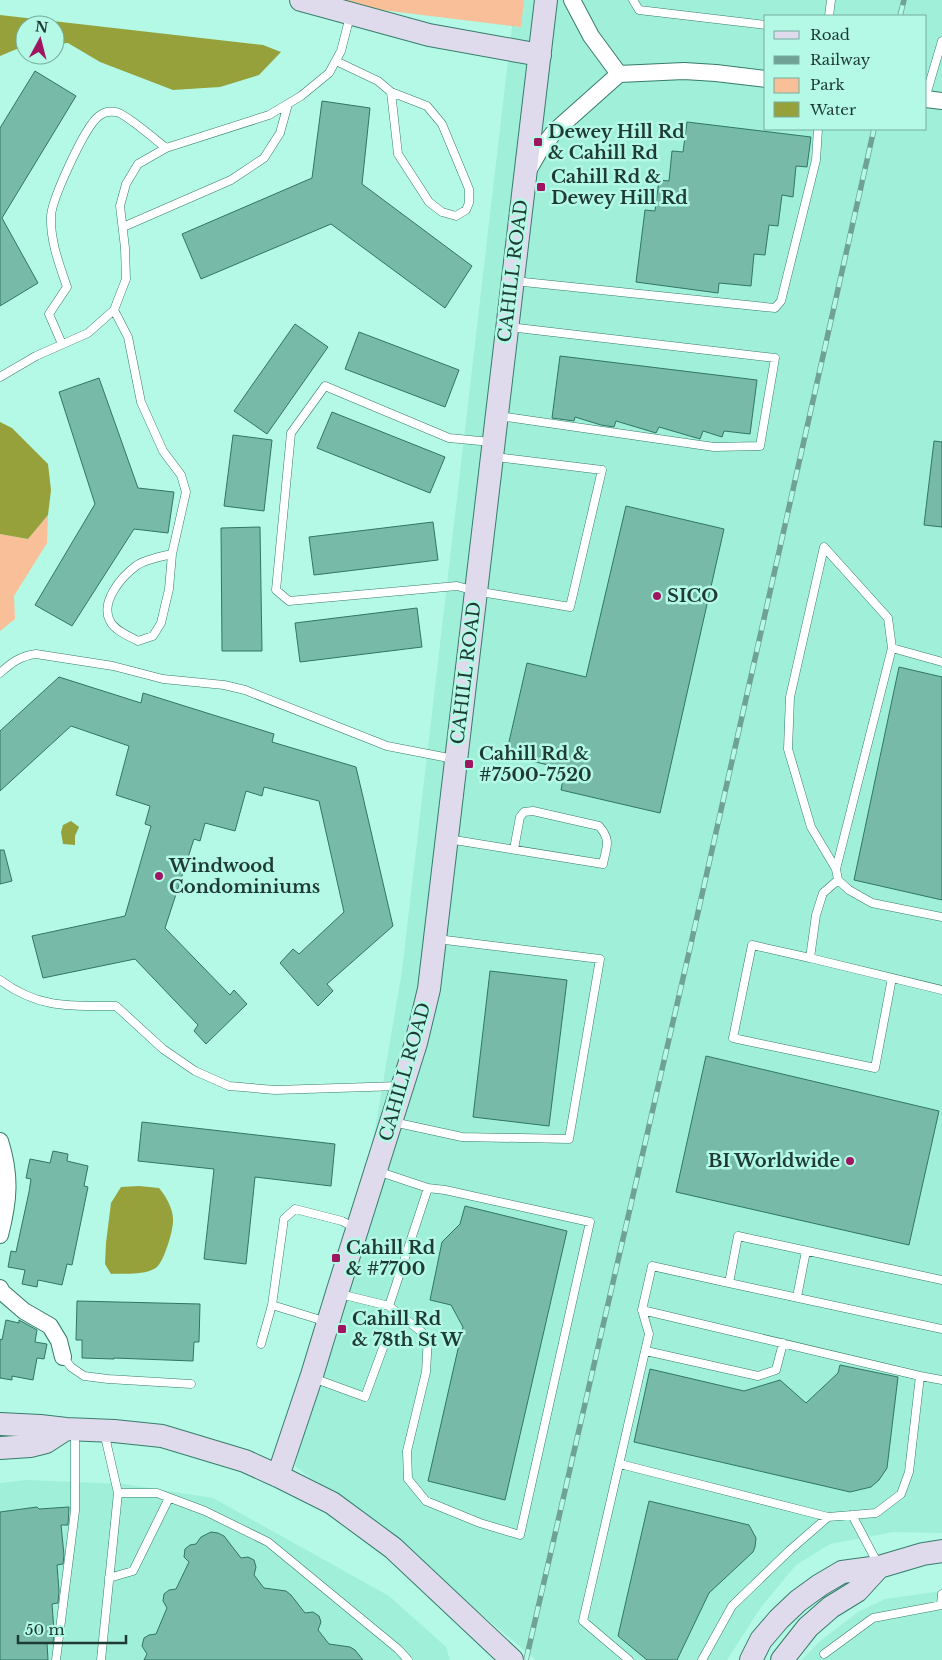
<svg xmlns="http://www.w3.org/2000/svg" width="942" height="1660" viewBox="0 0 942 1660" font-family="'Libre Baskerville',serif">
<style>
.built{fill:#9fefd9;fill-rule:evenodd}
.green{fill:#f9bf98}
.water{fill:#96a13c}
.building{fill:#76baa7;stroke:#317665}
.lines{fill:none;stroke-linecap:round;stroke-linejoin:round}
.lane-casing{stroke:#377c6b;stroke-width:9}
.street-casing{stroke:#377c6b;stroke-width:18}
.secondary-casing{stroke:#377c6b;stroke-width:24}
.lane{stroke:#fff;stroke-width:8}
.street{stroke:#fff;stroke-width:16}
.secondary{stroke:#dfdbed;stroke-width:22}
.rail-casing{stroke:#6fa294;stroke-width:5.5}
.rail{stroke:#b3f9e5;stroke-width:4;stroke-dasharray:11;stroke-linecap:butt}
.poi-dot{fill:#a01560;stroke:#b3f9e5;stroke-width:2}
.labels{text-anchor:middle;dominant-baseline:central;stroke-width:5;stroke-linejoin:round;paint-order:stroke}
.poi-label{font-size:18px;font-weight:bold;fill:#1e3a33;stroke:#b3f9e5;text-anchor:start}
.street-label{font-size:18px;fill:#1e3a33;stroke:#b3f9e5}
</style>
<rect width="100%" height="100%" fill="#b3f9e5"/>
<path class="built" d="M515 0H942V1533L893 1532 830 1544 796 1565 761 1607 727 1660H536L411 1555 295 1466 322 1361 375 1130 402 971ZM766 16H926V129H766Z
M27 1480 124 1484 213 1498 389 1596 446 1647 450 1660H0V1483Z
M942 1591V1660H802L819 1642 858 1612 885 1599Z"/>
<path class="green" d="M300 0H524L521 27Z
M48 515 47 543 14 596 15 619 0 631V534L28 539Z"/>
<path class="water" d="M0 15 263 45 281 52 259 75 220 87 173 90 100 62 68 43 55 44V25H25V47L19 48 0 56Z
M0 422 12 428 48 464 51 490 48 515 28 539 0 534Z
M71 821 79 827 75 836V845L63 844 61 832 63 825Z
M139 1186 159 1188C166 1196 173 1209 173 1219 174 1229 164 1261 157 1267 145 1276 124 1273 111 1274L105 1264 106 1243 111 1203 121 1187Z"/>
<path class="building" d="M35 71 76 96 2 218 38 283 0 306V128Z
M322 101 370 108 362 184 472 266 445 308 331 224 201 279 182 234 312 178Z
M687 122 811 137 807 167 796 166 793 197 782 195 778 226 769 225 765 255 754 254 751 286 719 283 718 293 636 282 645 210 655 211 659 180 669 181 672 151 683 152Z
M295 324 328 347 267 434 234 411Z
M359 332 459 370 445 407 345 369Z
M560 356 757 380 750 434 724 431 722 437 703 431 700 439 659 427 656 433 616 421 614 427 601 425 575 417 574 421 552 418Z
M99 378 138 488 174 492 168 533 134 529 72 626 35 605 95 504 59 392Z
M332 412 445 457 430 493 317 448Z
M233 435 272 440 264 511 224 506Z
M934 441 942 442V527L924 525Z
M626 506 724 529 660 813 561 790 565 769 506 755 527 663 586 677Z
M433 522 438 560 314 575 309 537Z
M260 527 262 651H222L221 528Z
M417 608 422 647 300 662 295 623Z
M899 667 942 677V900L854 880Z
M59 677 141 703 143 693 274 734 272 742 356 767 393 926 327 984 333 991 318 1006 280 963 293 949 299 954 344 912 319 801 264 787 262 796 246 791 235 831 205 823 200 841 194 839 165 928 230 995 234 990 247 1004 206 1044 194 1031 198 1025 135 959 43 978 32 936 125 916 151 826 145 824 150 806 116 795 129 746 71 726 0 791V731Z
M0 850H4L12 881 0 884Z
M490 971 567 980 549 1126 473 1117Z
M706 1056 939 1111 909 1245 676 1192Z
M142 1122 335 1144 331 1186 255 1177 246 1264 204 1259 214 1169 138 1161Z
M53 1151 68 1154 67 1161 88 1166 84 1186 88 1187 72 1265 67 1264 62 1285 38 1280 37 1287 22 1284 25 1270 8 1267 11 1251 16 1252 29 1192 31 1179 26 1178 30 1159 50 1163Z
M465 1206 567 1231 505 1500 428 1481 463 1327 451 1305 430 1300 442 1242 460 1224Z
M77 1301 200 1304 199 1342H194L193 1361 114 1358V1359L82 1358V1340H76Z
M6 1320 19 1323V1320L37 1330 35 1342 47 1344 44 1359 37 1358 33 1380 12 1376V1380L0 1378V1339L2 1340Z
M840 1365 898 1377 887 1468 879 1480 871 1487 850 1492 634 1442 650 1369 744 1391 780 1380 806 1403 838 1373Z
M649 1501 749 1525 756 1538 755 1547 753 1552 709 1593 677 1660H647L618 1636Z
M37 1507 39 1509 69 1507 68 1525H61L64 1555 63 1564 57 1565 59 1591 58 1603 52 1604 54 1631 53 1643H47L48 1660H0V1512Z
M211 1532 218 1533 224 1536 241 1558 248 1557 254 1560 256 1567 254 1575 264 1588 286 1591 291 1595 305 1613 313 1612 319 1616 321 1622 318 1630 329 1644 350 1647 355 1650 363 1660H144L147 1654 142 1646 144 1638 149 1635 156 1634 167 1608 163 1601 164 1594 169 1590 176 1589 189 1562 184 1557 185 1549 190 1545 196 1544 201 1537Z"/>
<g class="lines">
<g class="lane-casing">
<path id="lane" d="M633 0 639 10 766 25
M829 16 831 0
M336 61 378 81 391 92 427 106 442 124 469 189V203L466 210 456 216 442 212 429 202 398 154 391 92
M926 95 942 41
M123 227 231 180 264 158 280 133 288 104
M514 281 775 308 781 301 816 160 818 129
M114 310 128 337 141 402 163 451 181 475 186 492 172 554 169 589 161 623 153 636 138 641C129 636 115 631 110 621 100 602 121 577 136 566 143 560 163 556 172 554
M62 344 49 314 67 287C59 264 50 240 51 216 52 199 85 126 99 116 104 112 110 111 116 112 125 113 157 141 166 148
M0 377 36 356 88 333 114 310 126 279 125 248 120 206 126 184 138 164 166 148 269 115 301 96 329 73 341 51 350 16
M499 416 714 447 760 446 775 358 509 327
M491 442 449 438 325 386 291 433 276 590 289 601 457 586 475 591 570 607 602 470 495 457
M942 662 892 648 888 618 824 547 790 697 788 749 811 827 836 869 838 880 849 890 872 903 942 917
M0 673C11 663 20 656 36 654L113 666 163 679 224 685 245 690 387 746 454 759
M448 839 603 864C606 847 612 841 599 826L533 811 524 812 520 817 514 849
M836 869 892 648
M838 880 823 893 816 915 810 958 942 990
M810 958 752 945 733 1038 875 1068 892 978
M0 980C39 1009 71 1006 116 1006L163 1049 195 1071 229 1086 275 1090 400 1086
M393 1122 462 1137 569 1139 600 959 437 939
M942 1280 738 1236 729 1283 942 1329
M340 1294 389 1306 428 1337 426 1372 407 1451 408 1479 426 1501 480 1523 520 1535 590 1222 445 1190 428 1188 377 1171
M797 1297 806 1251
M272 1305 327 1322
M389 1306 428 1188
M642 1310 920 1376
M261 1344 272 1305 284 1219 295 1209 342 1221 355 1228
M646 1351 758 1376 776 1370 783 1343
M63 1357 71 1367 84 1376 108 1379 191 1384
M313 1378 365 1397 383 1348
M104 1432 118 1493H157L205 1511 268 1542 398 1649 408 1660
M620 1464 828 1517 790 1550 732 1606 702 1660
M852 1515 878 1564
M828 1517 876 1513 901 1494 909 1472 920 1376 942 1380
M109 1578 133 1571 169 1498
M941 1605 942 1594
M824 1654 873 1618 942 1605
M56 1660 75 1511V1431
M101 1660 118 1493
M629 1660 583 1621 649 1334 642 1310 652 1266 729 1283"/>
</g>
<g class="street-casing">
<path id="street" d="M572 0 591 36 619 74
M926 99 942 101
M529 169 540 150 555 131 619 74 684 71 716 73 766 79
M0 1141C11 1176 9 1200 0 1235
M0 1288 2 1292 24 1311 50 1326 59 1341 63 1357"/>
</g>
<g class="secondary-casing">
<path id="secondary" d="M301 0 429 35 540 55
M0 1424 40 1426 66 1429 114 1431 162 1436 245 1461 278 1476 332 1503 393 1548 512 1660
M0 1448 30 1446 46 1442 66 1429
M278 1476 312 1375 337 1293 416 1043 429 989 546 0
M751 1660 761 1640 779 1619 798 1601 820 1585 842 1572 879 1567 923 1554 942 1551
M782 1660 808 1627 831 1607 857 1591 879 1567"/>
</g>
<use href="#lane" class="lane"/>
<use href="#street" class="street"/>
<use href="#secondary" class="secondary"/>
<g class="rail-casing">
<path id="rail" d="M900 16 904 0
M526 1660 690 948 874 129"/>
</g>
<use href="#rail" class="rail"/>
</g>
<g class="poi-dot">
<rect x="533" y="137" width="10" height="10" rx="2.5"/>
<rect x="536" y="182" width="10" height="10" rx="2.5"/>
<circle cx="657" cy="596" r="5"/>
<rect x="464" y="759" width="10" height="10" rx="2.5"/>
<circle cx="159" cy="876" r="5"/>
<circle cx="850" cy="1161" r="5"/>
<rect x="331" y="1253" width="10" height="10" rx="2.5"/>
<rect x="337" y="1324" width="10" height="10" rx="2.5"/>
</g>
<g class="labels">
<g class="poi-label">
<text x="548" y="132">Dewey Hill Rd<tspan x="548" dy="21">&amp; Cahill Rd</tspan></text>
<text x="551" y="177">Cahill Rd &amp;<tspan x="551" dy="21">Dewey Hill Rd</tspan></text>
<text x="667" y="596">SICO</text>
<text x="479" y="754">Cahill Rd &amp;<tspan x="479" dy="21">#7500-7520</tspan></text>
<text x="169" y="866">Windwood<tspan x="169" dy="21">Condominiums</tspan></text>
<text x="840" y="1161" text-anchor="end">BI Worldwide</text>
<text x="346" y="1248">Cahill Rd<tspan x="346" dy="21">&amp; #7700</tspan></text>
<text x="352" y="1319">Cahill Rd<tspan x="352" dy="21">&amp; 78th St W</tspan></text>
</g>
<g class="street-label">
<text transform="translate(513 271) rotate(-83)">CAHILL ROAD</text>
<text transform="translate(466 673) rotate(-83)">CAHILL ROAD</text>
<text transform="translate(405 1072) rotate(-74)">CAHILL ROAD</text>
</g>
</g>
<rect x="764" y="15" width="162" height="115" fill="#b3f9e5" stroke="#77ad9e"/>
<rect x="774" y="31" width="25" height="8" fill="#dfdbed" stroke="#77ad9e"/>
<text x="810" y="40" font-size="15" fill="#1e3a33">Road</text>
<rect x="774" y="56" width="25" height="8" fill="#6fa294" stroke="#77ad9e"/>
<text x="810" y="65" font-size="15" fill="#1e3a33">Railway</text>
<rect x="774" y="78" width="25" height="15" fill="#f9bf98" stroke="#77ad9e"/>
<text x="810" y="90" font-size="15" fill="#1e3a33">Park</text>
<rect x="774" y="102" width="25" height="15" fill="#96a13c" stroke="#77ad9e"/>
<text x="810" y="115" font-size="15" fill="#1e3a33">Water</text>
<g transform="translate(40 40) rotate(7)"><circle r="24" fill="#b3f9e5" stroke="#77ad9e"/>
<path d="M0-4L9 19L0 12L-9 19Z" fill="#a01560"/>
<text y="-8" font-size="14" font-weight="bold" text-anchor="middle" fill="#1e3a33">N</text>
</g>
<path d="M18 1635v8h108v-8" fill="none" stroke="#1e3a33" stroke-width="2.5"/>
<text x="25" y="1635" font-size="15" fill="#1e3a33" stroke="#b3f9e5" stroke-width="4" paint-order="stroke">50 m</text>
</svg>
